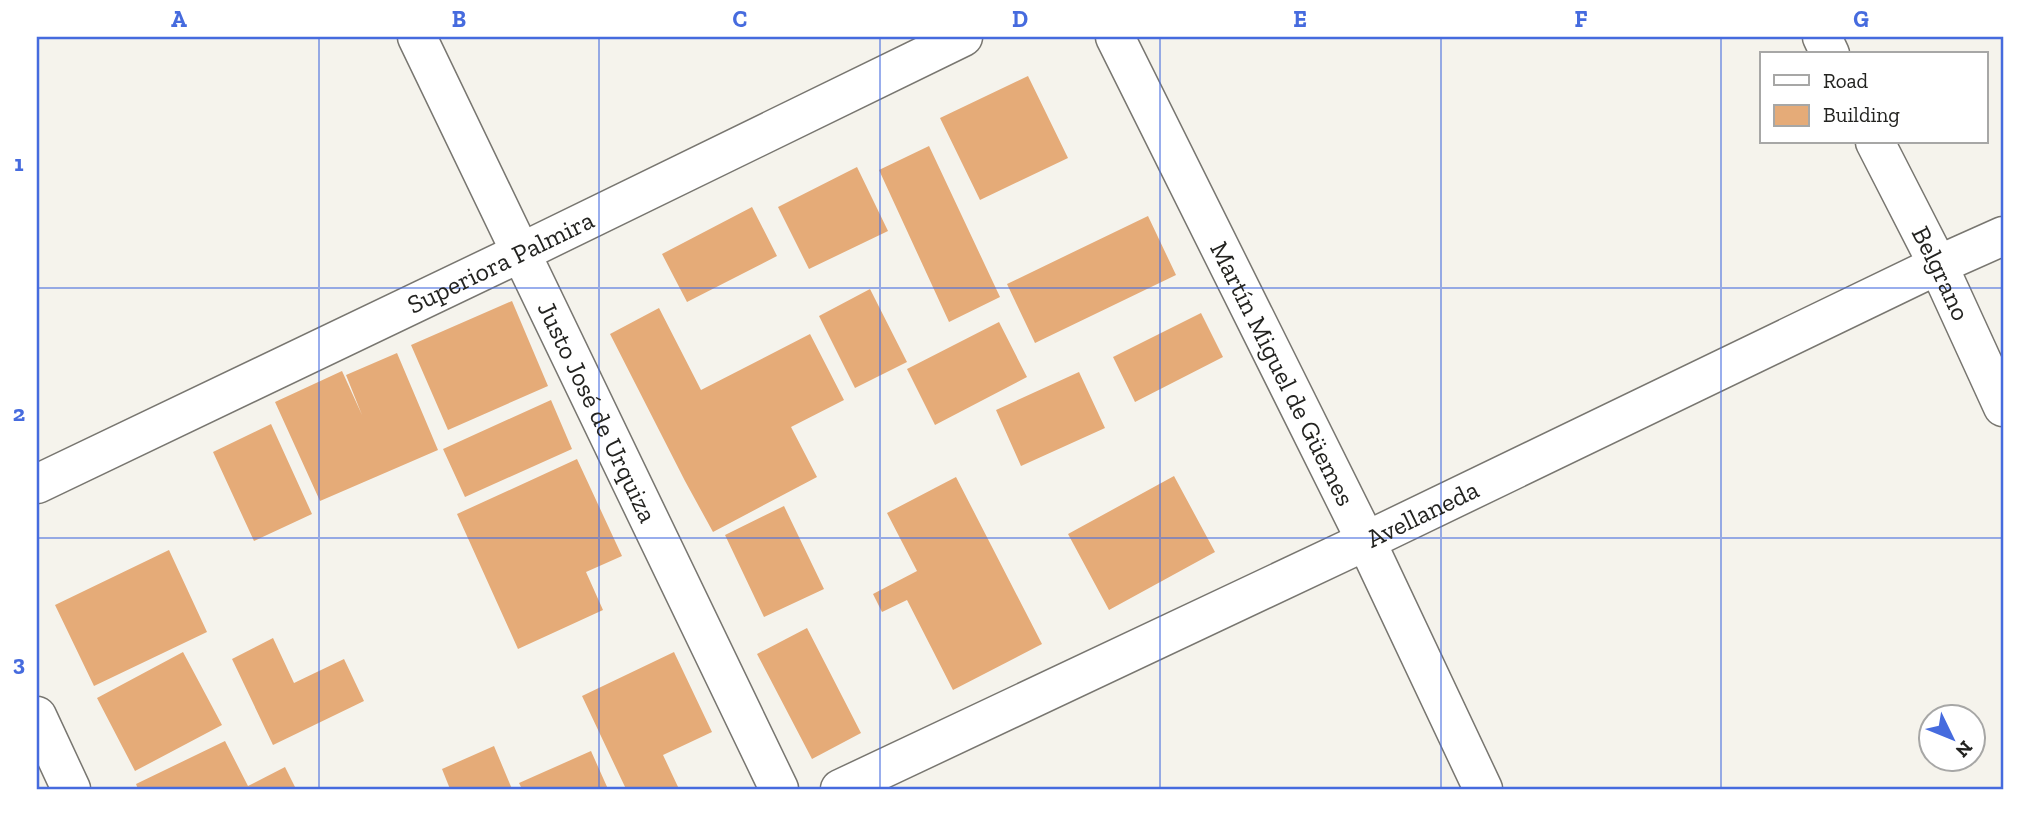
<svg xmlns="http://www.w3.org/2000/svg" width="2040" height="826" viewBox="0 0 2040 826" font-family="'Zilla Slab',serif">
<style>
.building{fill:#e5ab78}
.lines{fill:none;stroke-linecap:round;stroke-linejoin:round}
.minor-casing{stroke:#787670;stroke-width:41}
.minor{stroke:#fff;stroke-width:38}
.grid{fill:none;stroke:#466bde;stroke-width:2;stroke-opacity:0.55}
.labels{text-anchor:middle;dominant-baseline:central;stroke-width:7;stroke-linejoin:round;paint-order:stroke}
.street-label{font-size:26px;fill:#232320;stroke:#fff}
.neatline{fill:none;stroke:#466bde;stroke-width:2.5}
.grid-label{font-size:23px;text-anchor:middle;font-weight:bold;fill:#466bde}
</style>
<rect width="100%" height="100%" fill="#f5f3ec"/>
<path class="building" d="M1028 76 1068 158 980 200 940 118Z
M929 146 1000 297 949 322 879 170Z
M857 167 888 231 809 269 778 207Z
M752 207 777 256 687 302 662 254Z
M1148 216 1176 275 1035 343 1007 284Z
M870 289 907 362 855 388 819 316Z
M512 301 548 386 448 430 411 345Z
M659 308 701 390 810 334 844 400 791 427 817 477 713 532 685 481 610 334Z
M1201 313 1223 357 1135 402 1113 357Z
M999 322 1027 377 935 425 907 369Z
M397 353 438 450 320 501 275 402 342 371 362 415 346 375Z
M1079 372 1105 428 1021 466 996 410Z
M551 400 572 449 465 497 443 449Z
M271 424 312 514 254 541 213 452Z
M577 459 622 556 586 572 603 610 518 649 457 514Z
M1174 476 1215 552 1109 610 1068 534Z
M956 477 1042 644 953 690 907 600 882 612 873 594 917 571 887 513Z
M784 506 824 589 764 617 725 535Z
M169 550 207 632 94 686 55 605Z
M807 628 861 733 812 759 757 654Z
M273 638 294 683 344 659 364 701 273 745 232 659Z
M183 652 222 725 135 771 97 698Z
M674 652 712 732 663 755 679 789H626L582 696Z
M225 741 248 786 285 767 296 789H138L136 784Z
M494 746 512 789H450L442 769Z
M591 751 608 789H522L519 783Z"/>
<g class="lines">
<g class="minor-casing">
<g id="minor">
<path id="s1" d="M417 37 779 789"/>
<path id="s2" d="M1115 37 1366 541 1483 789"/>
<path d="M1822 37 1830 54"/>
<path id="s3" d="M1875 142 1938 265 2003 407"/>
<path id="s4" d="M37 484 520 253 963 37"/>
<path d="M37 716 71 789"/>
<path id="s5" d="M840 789 1366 541 1938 265 2003 236"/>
</g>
</g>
<use href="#minor" class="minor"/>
</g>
<path class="grid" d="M319 37V789M599 37V789M880 37V789M1160 37V789M1441 37V789M1721 37V789M37 288H2003M37 538H2003"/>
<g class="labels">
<g class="street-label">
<text stroke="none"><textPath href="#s4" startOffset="514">Superiora Palmira</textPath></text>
<text stroke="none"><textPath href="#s3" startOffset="147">Belgrano</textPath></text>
<text stroke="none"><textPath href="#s2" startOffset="376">Martín Miguel de Güemes</textPath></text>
<text stroke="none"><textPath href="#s1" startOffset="416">Justo José de Urquiza</textPath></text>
<text stroke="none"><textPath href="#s5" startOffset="644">Avellaneda</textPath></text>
</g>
</g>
<rect width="2040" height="826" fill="none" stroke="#ffffff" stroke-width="77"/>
<rect x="1760" y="52" width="228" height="91" fill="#ffffff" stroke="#a7a7a6" stroke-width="2"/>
<rect x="1774" y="75" width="35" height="10" fill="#ffffff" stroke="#a7a7a6" stroke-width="2"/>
<text x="1823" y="88" font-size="21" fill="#232320">Road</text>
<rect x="1774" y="105" width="35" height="21" fill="#e5ab78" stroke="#a7a7a6" stroke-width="2"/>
<text x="1823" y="122" font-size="21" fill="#232320">Building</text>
<g transform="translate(1952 738) rotate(133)"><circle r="33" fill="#ffffff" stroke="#a7a7a6" stroke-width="2"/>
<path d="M0-5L12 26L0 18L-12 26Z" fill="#466bde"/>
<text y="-10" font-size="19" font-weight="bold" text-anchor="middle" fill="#232320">N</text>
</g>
<rect x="38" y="38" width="1964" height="750" class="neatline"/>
<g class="grid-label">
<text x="179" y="27">A</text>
<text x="459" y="27">B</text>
<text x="740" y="27">C</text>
<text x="1020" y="27">D</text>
<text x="1300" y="27">E</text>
<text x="1581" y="27">F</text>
<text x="1861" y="27">G</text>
<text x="19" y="171">1</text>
<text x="19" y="421">2</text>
<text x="19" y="671">3</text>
</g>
</svg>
